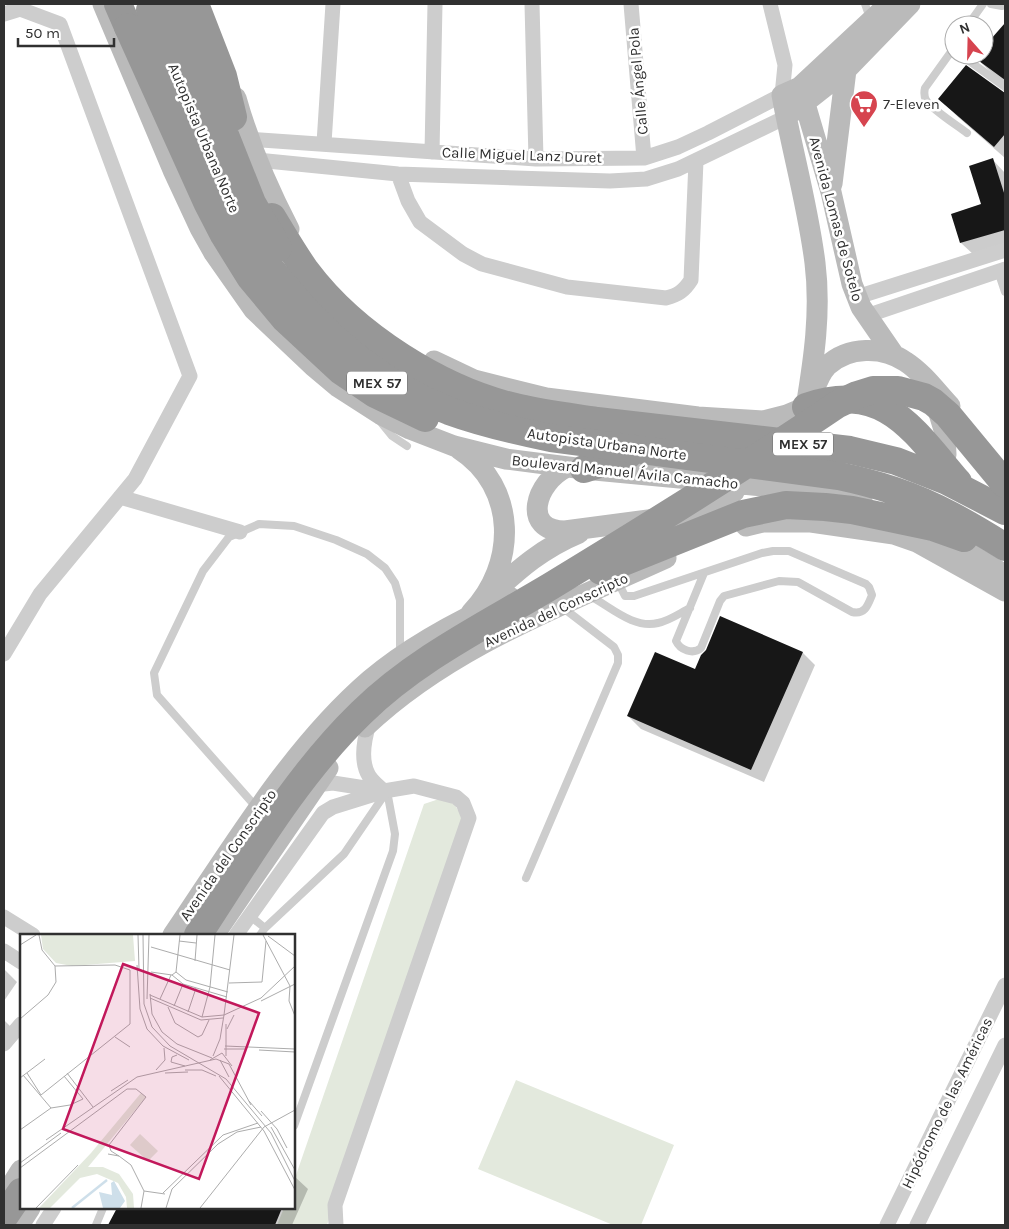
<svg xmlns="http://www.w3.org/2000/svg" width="1009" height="1229" viewBox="0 0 1009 1229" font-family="Karla,sans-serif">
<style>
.green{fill:#e3e9dd}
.shadow{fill:#0003}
.building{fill:#171717}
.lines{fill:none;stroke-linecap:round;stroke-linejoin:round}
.lane{stroke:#cdcdcd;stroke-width:8}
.street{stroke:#cdcdcd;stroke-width:15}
.secondary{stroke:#bababa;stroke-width:21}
.highway{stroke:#979797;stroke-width:28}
.highway-bridge{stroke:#979797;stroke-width:28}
.labels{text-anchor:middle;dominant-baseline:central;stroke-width:5;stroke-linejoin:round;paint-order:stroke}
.shield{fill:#fff;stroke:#6e6e6e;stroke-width:1}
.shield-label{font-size:14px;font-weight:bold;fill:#303030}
.street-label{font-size:15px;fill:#303030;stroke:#fff}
.poi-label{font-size:15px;fill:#303030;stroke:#fff;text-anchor:start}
.inset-river{fill:none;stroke:#cedfea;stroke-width:2.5}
.inset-road{fill:none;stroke:#acacac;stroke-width:1}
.view{fill:#c2185b;fill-opacity:0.15;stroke:#c2185b;stroke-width:2.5}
.inset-edge{fill:none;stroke:#303030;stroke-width:2.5}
</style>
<rect width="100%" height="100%" fill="#fff"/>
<path class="green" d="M439 799 454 804 466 822 327 1225H277L284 1208H294V1181L424 804Z
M516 1080 674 1145 641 1225H613L478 1169Z"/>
<path class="shadow" d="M1005 25V84L995 76 976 58 979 55H984V49Z
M1000 92 1005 97V158L958 117 940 99Z
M992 159 1005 173V245L974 255 961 243 983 205Z
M803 653 815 665 764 782 641 729 628 716Z
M4 969 17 982 4 1001Z
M4 1020 13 1029 4 1041Z
M294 1176 308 1189 292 1225H110L119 1208H294Z"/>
<path class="building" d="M1005 23V80L975 58 977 55H984V47Z
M966 65 1005 93V134L994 147 938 99Z
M993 158 1005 196V230L960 243 951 214 981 204 969 166Z
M720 616 803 652 751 770 627 716 655 652 695 669 701 655 706 650Z
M117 1208H282L275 1225H108Z"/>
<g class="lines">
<path class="lane" d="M865 4 870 18
M991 4 1002 6 1004 4
M968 25 983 4
M953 49 925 88C924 92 924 96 926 100 931 109 958 126 967 133
M961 55 1005 87
M998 271 1005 292
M379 420 392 436 407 446
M618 582 625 596H634L762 553 773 551H789L866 584 869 587 872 595C868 605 865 615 852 612L798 582 779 581 724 596 720 601 701 648C693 655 680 650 676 641L704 573
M590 596C611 607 633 629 658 623 669 621 680 613 690 608
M257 808 157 695 154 673 203 571 229 537 259 524 294 526 336 540 367 554 385 568 395 583 400 600V655
M526 878 618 663V655L614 647 562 607
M250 916 265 928
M260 935 265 928 344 854 387 791 395 834 393 851 294 1126
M96 1225 103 1208"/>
<path class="street" d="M532 4 536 159
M631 4 644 158
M4 14 20 9 60 24 190 376 135 479 40 594 4 654
M248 139 536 159 644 158 678 147 708 133 782 95 785 65 770 4
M324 143 333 4
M432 152 435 4
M257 160 398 174 610 181 646 179 678 169 786 117
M398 174 408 201 420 222 463 254 482 264 567 287 666 298C678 295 684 291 691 280L696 161
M857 297 1005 250
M866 316 1005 269
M120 497 240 532
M369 724C364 740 360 761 369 776 373 782 379 787 384 791
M315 785 333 783 384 791 414 786 456 797 463 803 469 818 335 1205 336 1225
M4 917 33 935
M236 935 323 813 333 807 378 793
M4 951 21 962
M4 1044 21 1024
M43 1225 54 1208
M887 1225 1005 985
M917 1225 1005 1045"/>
<path class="secondary" d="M103 4 173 170 200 228 214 253 254 310 313 366 338 387 380 414 410 429 454 446 506 459 584 469 722 482 830 493 862 500
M800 87 831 192 852 284 861 307 894 355
M236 98C249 144 267 187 289 229
M794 111 846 70 910 4
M832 184 846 70
M434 361 474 380 546 398 698 417 763 421 787 415 806 407
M814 390C817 382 821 372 827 366 848 346 883 346 906 362 923 373 936 391 950 406
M806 407C814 359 821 311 815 263 808 206 792 151 782 95L800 87 889 4
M937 407 945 433 946 455
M459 449C518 487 517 565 471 613
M567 467C535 482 521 531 565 531L656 519
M746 526 763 522H811L894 534 917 542 1005 591
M661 530 696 514 734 492
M943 537 1005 575
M492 594C520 568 543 548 579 533
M365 727C449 647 563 605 666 558
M173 935C231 850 291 748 370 680 411 645 461 619 510 597
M214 935 328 768
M4 1197 21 1170
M19 1225 30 1208"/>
<path class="highway" d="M118 4 128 27
M272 217C283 235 294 254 306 271 354 335 442 391 519 408 545 414 571 417 597 421L850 450 896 461 947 481 1005 511
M806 407C885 380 913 430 958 482
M584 469 628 455
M4 1217 21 1192"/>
<path class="highway-bridge" d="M173 4 252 203 278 248
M195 4 223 76 233 117
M150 10C177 77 201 145 232 209 246 236 264 261 283 284 327 338 383 385 449 411 482 423 517 431 551 438L839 476C858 480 877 485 895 491 934 504 970 525 1005 547
M128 27 207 202 224 235 250 277 285 319 341 371 375 394 425 418
M601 571 743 514 786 505 825 507 852 510 933 527 964 538
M198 935C248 859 295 777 361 713 416 659 486 625 551 586 648 527 745 467 838 404L857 395 873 390H898L924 397 933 402 948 415 1005 484"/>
</g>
<defs>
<g id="supermarket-pin" transform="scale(1.4375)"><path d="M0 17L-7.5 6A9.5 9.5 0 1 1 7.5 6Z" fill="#d6444f" stroke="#fff"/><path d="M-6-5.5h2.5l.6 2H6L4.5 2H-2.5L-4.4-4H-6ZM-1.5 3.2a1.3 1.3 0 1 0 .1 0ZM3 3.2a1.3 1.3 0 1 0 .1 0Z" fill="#fff"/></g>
</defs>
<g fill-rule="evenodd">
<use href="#supermarket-pin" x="864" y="104"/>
</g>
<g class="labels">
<g class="shield">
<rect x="347" y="371.5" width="60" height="23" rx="4"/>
<rect x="773" y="432.5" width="60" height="23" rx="4"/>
</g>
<g class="shield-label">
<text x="377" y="383">MEX 57</text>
<text x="803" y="444">MEX 57</text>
</g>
<g class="street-label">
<text transform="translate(638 81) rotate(-95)">Calle Ángel Pola</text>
<text transform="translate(204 138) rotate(67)">Autopista Urbana Norte</text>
<text transform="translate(522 155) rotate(2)">Calle Miguel Lanz Duret</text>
<text transform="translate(836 219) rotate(75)">Avenida Lomas de Sotelo</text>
<text transform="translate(607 444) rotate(8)">Autopista Urbana Norte</text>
<text transform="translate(625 472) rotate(6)">Boulevard Manuel Ávila Camacho</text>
<text transform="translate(556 610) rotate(-25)">Avenida del Conscripto</text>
<text transform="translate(228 855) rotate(-55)">Avenida del Conscripto</text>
<text transform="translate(947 1103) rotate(-64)">Hipódromo de las Américas</text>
</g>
<g class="poi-label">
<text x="883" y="104">7-Eleven</text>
</g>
</g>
<g transform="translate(20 934)">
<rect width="275" height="275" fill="#fff"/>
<path d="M21 1H113L115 27 52 32 36 29 23 15ZM121 159 126 163 68 233H83L99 240 113 260 114 274H107L106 263 98 249 77 240 60 244 30 274H19L71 219ZM120 200 138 217 128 227 110 211Z" fill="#e3e9dd"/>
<path d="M94 247 105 267 100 274H83L79 258 92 261 91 249Z" fill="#cedfea"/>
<path class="inset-river" d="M52 274 87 246"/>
<path class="inset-road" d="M19 1 22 16 35 32 95 31 110 36V90L21 161M118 1 119 35M123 1 124 70 132 93 150 112 206 145 251 199 275 247M243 1 270 52M248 2 275 22M159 7 176 9M0 11 16 1M131 13 210 36M175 27 177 1M117 31 120 75 127 95 143 112 169 126M131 38 152 41M156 38 160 1M209 49 242 48 246 7M270 52 269 67 275 82M130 60 132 80 142 98 157 110 192 124M130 61 182 83 204 81 214 1M207 63 163 50 152 41 156 38 166 46 208 58M130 64 181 86 203 84M127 65 129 1M140 65 151 41M241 67 275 50M154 72 163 50M148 73 155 89 178 103 182 101 189 86M168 78 176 54M182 83 190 53 195 1M0 85 28 61 36 48 35 32M206 90V122M207 95 214 81M95 103 110 113M205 112 275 115M204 115H225M239 116 275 118M157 121 152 123 151 128 165 132M193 122 200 105 204 81 241 64 275 32M190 126 202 119 212 132M200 126 209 143M136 136 145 126 144 114M165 136H182L196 142M7 139 21 161M47 139 73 173M145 139 168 138M3 141 31 174M44 142 63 165M199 142 244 197 275 256M0 144 25 125M91 157 108 146M229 167 242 182M241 177 257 195 267 214M251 193 275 236M0 196 31 174 50 171 63 165M26 206 117 143 196 125 209 130 231 171M88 220 99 222 111 231 124 257M99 222 91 217 89 211 126 163 116 155M0 229 41 199M0 234 107 155H116M143 259 203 201 238 189M16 274 58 231M121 274 124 257 145 260M146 274 152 255 198 210 217 198 241 193M180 274 244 193 275 176"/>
<path class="view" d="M103 30 239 79 179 245 43 195Z"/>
<rect width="275" height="275" class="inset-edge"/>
</g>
<rect width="1009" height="1229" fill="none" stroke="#303030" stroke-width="10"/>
<g transform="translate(969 40) rotate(340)"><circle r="24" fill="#ffffff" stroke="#acacac"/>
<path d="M0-4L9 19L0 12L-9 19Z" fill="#d6444f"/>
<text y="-8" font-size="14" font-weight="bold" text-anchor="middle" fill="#303030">N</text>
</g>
<path d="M18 38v8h96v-8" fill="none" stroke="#303030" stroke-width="2.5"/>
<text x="25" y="38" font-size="15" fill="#303030" stroke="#ffffff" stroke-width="4" paint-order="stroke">50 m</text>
</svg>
